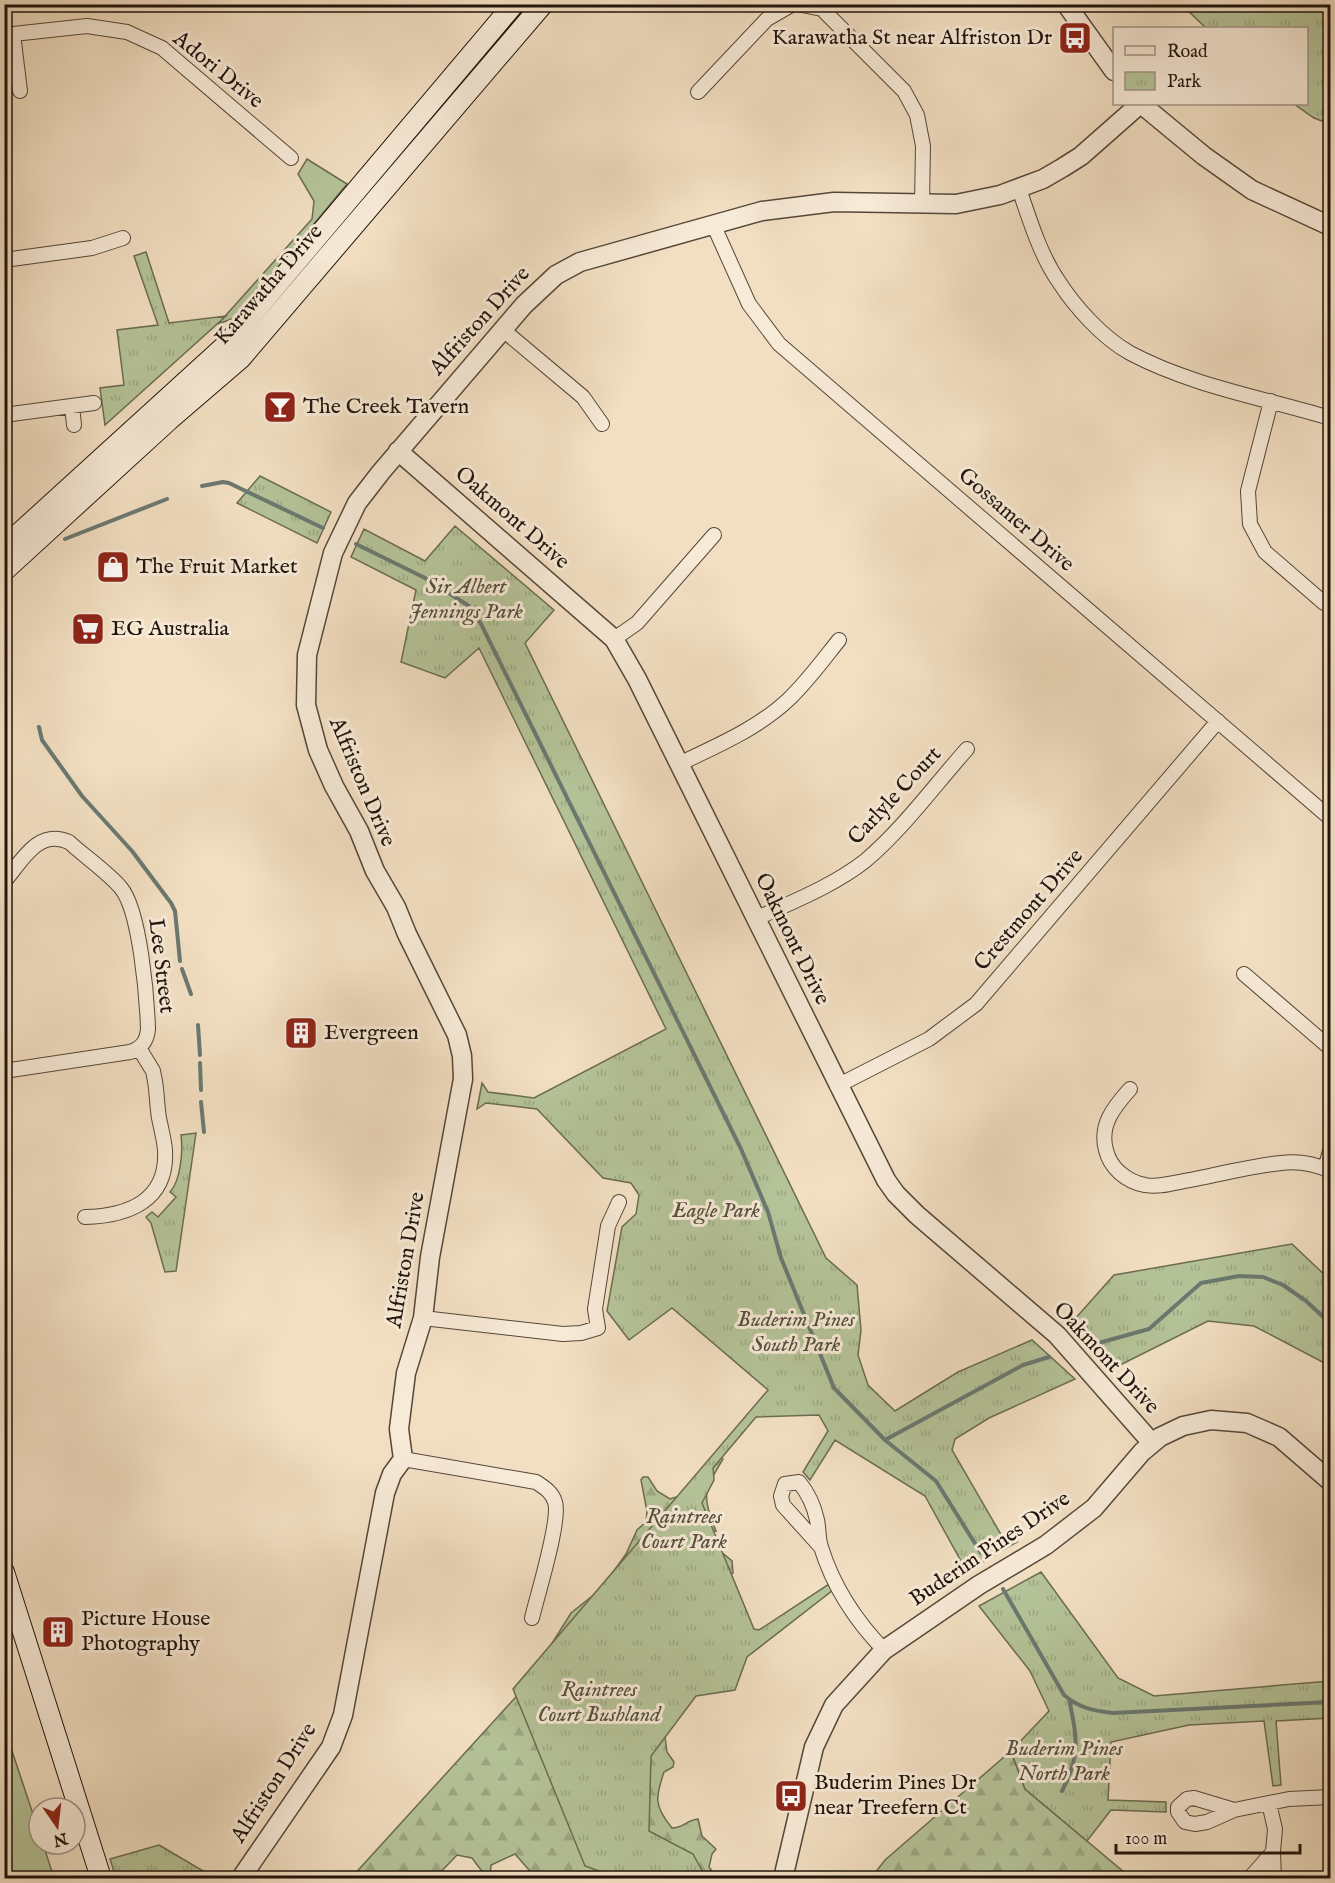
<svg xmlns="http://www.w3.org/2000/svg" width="1335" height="1883" viewBox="0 0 1335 1883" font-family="'IM FELL English',serif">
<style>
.grass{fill:#b5c398;stroke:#6b6c52;stroke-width:1.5}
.forest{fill:url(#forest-firs);stroke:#6b6c52;stroke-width:1.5}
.park{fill:url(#park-tufts);stroke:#6b6c52;stroke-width:1.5}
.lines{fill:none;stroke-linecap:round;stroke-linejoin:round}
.stream{stroke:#6a7971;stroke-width:4}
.minor-casing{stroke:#55473a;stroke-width:16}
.tertiary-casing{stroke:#55473a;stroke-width:21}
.secondary-casing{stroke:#21140d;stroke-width:22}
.minor{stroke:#f7ead7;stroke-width:14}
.tertiary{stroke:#f7ead7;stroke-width:18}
.secondary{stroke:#f7ead7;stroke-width:20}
.labels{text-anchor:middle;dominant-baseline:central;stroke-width:6;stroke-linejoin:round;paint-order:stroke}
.poi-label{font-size:22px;fill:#21140d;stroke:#f7ead7;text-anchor:start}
.street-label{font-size:22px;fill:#21140d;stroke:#f7ead7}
.park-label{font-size:22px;font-style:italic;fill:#55513e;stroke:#f7ead7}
</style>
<defs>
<pattern id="forest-firs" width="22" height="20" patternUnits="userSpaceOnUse" patternTransform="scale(1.5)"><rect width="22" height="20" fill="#b5c398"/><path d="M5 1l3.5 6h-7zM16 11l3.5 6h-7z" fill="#9ba782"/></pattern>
<pattern id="park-tufts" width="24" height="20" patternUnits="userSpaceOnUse" patternTransform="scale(1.5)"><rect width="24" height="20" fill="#b5c398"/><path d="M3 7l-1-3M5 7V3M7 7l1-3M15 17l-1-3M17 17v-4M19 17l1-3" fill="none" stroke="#9ba782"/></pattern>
</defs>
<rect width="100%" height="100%" fill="#f2dfc2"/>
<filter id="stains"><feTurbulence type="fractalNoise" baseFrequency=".00333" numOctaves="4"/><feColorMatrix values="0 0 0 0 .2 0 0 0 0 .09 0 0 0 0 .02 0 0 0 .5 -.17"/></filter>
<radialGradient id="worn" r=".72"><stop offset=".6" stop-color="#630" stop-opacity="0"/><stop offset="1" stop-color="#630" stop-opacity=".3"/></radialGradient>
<path class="grass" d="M307 159 347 184 237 317 218 324 312 219 314 201 298 174Z
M4 1727 39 1832V1844H43L54 1878H5Z"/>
<path class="forest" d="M718 1454 723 1459C703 1492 702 1495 716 1531L697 1532 732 1561 733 1573 724 1577 664 1729 667 1752 674 1762 673 1767 664 1772C655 1798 654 1806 672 1828 683 1828 687 1820 698 1819L702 1836 716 1849 712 1854 709 1867 717 1878H536L515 1854 491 1865 490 1878H487L472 1858 457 1855 435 1878H351L524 1688 571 1613 601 1589 626 1554 637 1530 646 1522 647 1511 641 1480 643 1477H648L657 1491 670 1499 686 1494Z
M1011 1751 1025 1789 1131 1878H871L885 1860Z"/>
<path class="park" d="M1182 5H1330V124L1314 118 1294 104H1306V28H1206Z
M146 252 169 323 226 316 105 425 100 388 124 385 117 330 158 325 134 256Z
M260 476 331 512 317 543 237 503Z
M455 526 554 610 525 643 826 1258 857 1285 861 1330 858 1355 868 1385 895 1411 958 1372 1032 1340 1075 1379 989 1418 955 1439 952 1450 1003 1538 1017 1542 962 1574V1563L925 1496 835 1440 810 1480 803 1472 828 1431 819 1415 756 1417 713 1468 714 1480 702 1503 754 1629 759 1630 829 1584 833 1590 747 1657 735 1690 696 1696 651 1756 649 1831 693 1854 706 1878H618L585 1866 513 1689 768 1390 672 1308 629 1340 607 1311 622 1227 636 1214 639 1195 631 1183 603 1178 537 1109 486 1103 477 1109 482 1083 488 1092 534 1098 666 1029 479 648 445 678 401 662 416 590 351 557 364 529 425 561Z
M196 1133 176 1271 165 1272 151 1223 146 1217 152 1212 158 1217 176 1197 170 1192C181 1180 183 1151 181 1135Z
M1292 1244 1330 1280V1366L1254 1326 1208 1321 1116 1367 1074 1320 1114 1275Z
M1041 1572 1118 1678 1154 1696 1330 1681V1718L1276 1721 1281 1785 1273 1786 1264 1721 1189 1725 1111 1742 1108 1800 1166 1802V1812L1111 1810 1087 1841 1025 1789 1011 1751 1049 1711 1030 1671 979 1606Z
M159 1845 215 1878H116L110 1859Z"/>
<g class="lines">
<path class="stream" d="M202 486 223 482 229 483 323 528
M65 539 167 499
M356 544 425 578 469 606 481 624 741 1149 768 1212 781 1258 834 1388 885 1440 936 1481 981 1553
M39 727 42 740 82 796 132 851 171 903 175 911 180 961
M182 969 191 994
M198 1025 200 1055
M200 1063 201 1090
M201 1102 204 1132
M1095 1344 1149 1329 1201 1283 1239 1276 1263 1277 1283 1285 1306 1301 1330 1323
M885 1440 1023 1365 1049 1357
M1003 1589 1064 1695C1079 1708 1094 1711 1113 1713L1330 1702
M1062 1791C1081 1754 1077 1738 1069 1699"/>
<g class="minor-casing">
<path id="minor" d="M797 4 822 9 904 91 917 115 923 146 922 204
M13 34 20 91
M4 35 87 26 127 32 162 48 291 158
M698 92 767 19 793 4
M1019 189C1030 220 1040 255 1059 282 1075 307 1103 338 1130 353 1192 386 1264 398 1330 418
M713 224 749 304 779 344 1330 818
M4 260 92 248 123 238
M502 329 583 397 602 424
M1271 401 1248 491 1250 524 1265 552 1324 603
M72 406 74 425
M4 415 94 403
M614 639 637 623 714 535
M679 764C716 746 757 729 788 700 807 682 823 660 839 640
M4 882C22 861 38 828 69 842 84 856 109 873 121 888 140 911 147 997 148 1029 147 1041 142 1048 130 1052L4 1071
M755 919C792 902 833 886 865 861 903 829 934 786 967 749
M1244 974 1330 1048
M837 1086 929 1039 976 1004 1218 721
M1130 1089C1114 1107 1099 1125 1106 1150 1110 1168 1127 1182 1145 1185 1160 1188 1176 1182 1190 1180 1220 1174 1251 1166 1281 1163 1298 1161 1315 1164 1330 1171
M1325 1169 1330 1151
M85 1217C128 1216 168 1201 165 1150 164 1139 161 1128 159 1118 157 1106 157 1093 155 1081L153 1071 139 1048
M423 1318 563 1334 581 1333 598 1328 595 1309 608 1226 619 1202
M403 1459 536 1482C545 1488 552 1492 555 1502 561 1520 537 1596 532 1618
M820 1546 783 1505 781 1496 785 1484 799 1482C808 1493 814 1506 817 1520 819 1529 818 1539 821 1547 833 1586 856 1621 884 1650
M1269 1803 1275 1829 1273 1852 1274 1878
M1234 1810 1194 1798 1187 1799 1178 1807V1812L1185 1822 1195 1824 1207 1822 1234 1810 1289 1799 1330 1797
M1250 1878 1273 1852"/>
</g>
<g class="tertiary-casing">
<path id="tertiary" d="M1066 4 1114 71
M1141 104 1204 156 1252 190 1330 226
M398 451 614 639 637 679 886 1180 896 1194 917 1215 1057 1335 1152 1443
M241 1878 331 1747 343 1715 385 1493 392 1474 403 1459 399 1429 406 1373 423 1318 430 1257 463 1079 462 1056 457 1035 407 934 396 907 375 871 359 831 334 786 318 750 306 705 307 655 333 553 357 503 381 472 524 305 556 275 580 262 762 211 834 202 956 204 1000 195 1043 179 1062 168 1081 156 1140 104
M784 1878 785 1870 814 1747 834 1705 884 1650 979 1585 1046 1545 1094 1508 1142 1452 1160 1437 1183 1426 1211 1420 1247 1423 1279 1437 1330 1481"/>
</g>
<g class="secondary-casing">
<path id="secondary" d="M4 547 226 345 514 4
M4 571 169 420 240 359 543 4
M4 1572 101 1878"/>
</g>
<use href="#minor" class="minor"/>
<use href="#tertiary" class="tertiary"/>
<use href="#secondary" class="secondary"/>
</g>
<defs>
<g id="bus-square" transform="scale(1.725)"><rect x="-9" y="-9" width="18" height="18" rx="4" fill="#8f2418" stroke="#f7ead7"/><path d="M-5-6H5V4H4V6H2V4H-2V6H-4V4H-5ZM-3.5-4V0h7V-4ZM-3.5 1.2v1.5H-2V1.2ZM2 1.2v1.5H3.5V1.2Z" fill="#fff"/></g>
<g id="bar-square" transform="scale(1.725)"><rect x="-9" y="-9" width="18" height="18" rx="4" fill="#8f2418" stroke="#f7ead7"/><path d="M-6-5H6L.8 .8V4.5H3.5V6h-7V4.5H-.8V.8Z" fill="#fff"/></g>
<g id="shop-square" transform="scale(1.725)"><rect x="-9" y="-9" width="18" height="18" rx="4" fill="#8f2418" stroke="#f7ead7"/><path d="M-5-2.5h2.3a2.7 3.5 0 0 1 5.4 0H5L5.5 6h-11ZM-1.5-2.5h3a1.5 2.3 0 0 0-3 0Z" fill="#fff"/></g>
<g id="supermarket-square" transform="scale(1.725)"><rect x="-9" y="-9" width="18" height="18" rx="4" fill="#8f2418" stroke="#f7ead7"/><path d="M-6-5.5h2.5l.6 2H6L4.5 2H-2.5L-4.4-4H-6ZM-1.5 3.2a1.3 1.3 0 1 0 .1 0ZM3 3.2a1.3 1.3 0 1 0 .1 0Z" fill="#fff"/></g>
<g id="building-square" transform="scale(1.725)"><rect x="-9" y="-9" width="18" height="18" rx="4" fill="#8f2418" stroke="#f7ead7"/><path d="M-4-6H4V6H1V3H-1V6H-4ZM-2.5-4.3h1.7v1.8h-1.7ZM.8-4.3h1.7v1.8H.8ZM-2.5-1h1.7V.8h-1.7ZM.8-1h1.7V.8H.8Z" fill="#fff"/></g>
</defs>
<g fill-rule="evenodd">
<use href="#bus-square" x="1075" y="38"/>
<use href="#bar-square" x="280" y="407"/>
<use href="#shop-square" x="113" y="567"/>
<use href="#supermarket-square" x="88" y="629"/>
<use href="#building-square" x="301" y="1033"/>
<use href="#building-square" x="58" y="1632"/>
<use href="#bus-square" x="791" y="1796"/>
</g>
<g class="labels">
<g class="poi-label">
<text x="1052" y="38" text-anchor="end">Karawatha St near Alfriston Dr</text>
<text x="303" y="407">The Creek Tavern</text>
<text x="136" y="567">The Fruit Market</text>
<text x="111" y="629">EG Australia</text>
<text x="324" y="1033">Evergreen</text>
<text x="81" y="1619">Picture House<tspan x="81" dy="25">Photography</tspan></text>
<text x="814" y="1783">Buderim Pines Dr<tspan x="814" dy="25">near Treefern Ct</tspan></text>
</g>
<g class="street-label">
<text transform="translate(218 70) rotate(39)">Adori Drive</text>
<text transform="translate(269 285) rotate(-49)">Karawatha Drive</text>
<text transform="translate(480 321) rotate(-48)">Alfriston Drive</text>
<text transform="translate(512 518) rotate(41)">Oakmont Drive</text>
<text transform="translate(1016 520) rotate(41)">Gossamer Drive</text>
<text transform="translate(362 782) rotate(67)">Alfriston Drive</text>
<text transform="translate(895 796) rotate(-47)">Carlyle Court</text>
<text transform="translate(1029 910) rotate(-49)">Crestmont Drive</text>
<text transform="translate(792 939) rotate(64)">Oakmont Drive</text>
<text transform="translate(161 966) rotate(83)">Lee Street</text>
<text transform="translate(406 1260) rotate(-80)">Alfriston Drive</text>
<text transform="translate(1106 1358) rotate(47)">Oakmont Drive</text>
<text transform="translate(990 1549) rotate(-34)">Buderim Pines Drive</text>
<text transform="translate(274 1783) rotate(-57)">Alfriston Drive</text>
</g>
<g class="park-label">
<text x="466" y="587">Sir Albert<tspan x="466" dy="25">Jennings Park</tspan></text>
<text x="716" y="1211">Eagle Park</text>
<text x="796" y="1320">Buderim Pines<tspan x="796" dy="25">South Park</tspan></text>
<text x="684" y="1517">Raintrees<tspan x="684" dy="25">Court Park</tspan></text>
<text x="599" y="1690">Raintrees<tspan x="599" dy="25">Court Bushland</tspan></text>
<text x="1064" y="1749">Buderim Pines<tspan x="1064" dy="25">North Park</tspan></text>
</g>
</g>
<rect width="1335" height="1883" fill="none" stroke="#f2dfc2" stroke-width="24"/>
<rect x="6" y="6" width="1323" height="1871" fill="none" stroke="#21140d" stroke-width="3"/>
<rect x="12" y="12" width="1311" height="1859" fill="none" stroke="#21140d" stroke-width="1.5"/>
<rect x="1113" y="27" width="195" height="78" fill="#f7ead7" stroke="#a19486" stroke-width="1.5"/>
<rect x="1125" y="46" width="30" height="9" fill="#f7ead7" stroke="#a19486" stroke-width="1.5"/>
<text x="1167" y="57" font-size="18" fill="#21140d">Road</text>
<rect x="1125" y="72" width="30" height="18" fill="url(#park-tufts)" stroke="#a19486" stroke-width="1.5"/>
<text x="1167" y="87" font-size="18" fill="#21140d">Park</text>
<g transform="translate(57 1826) rotate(166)"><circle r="28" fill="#f7ead7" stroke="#a19486" stroke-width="1.5"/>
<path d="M0-4.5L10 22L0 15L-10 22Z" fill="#8f2418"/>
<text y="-9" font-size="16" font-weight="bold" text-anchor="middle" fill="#21140d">N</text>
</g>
<path d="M1116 1844v9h184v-9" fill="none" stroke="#21140d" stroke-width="3"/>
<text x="1125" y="1844" font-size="18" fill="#21140d" stroke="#f7ead7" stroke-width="4.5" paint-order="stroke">100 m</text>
<rect width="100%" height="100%" filter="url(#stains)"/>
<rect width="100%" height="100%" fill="url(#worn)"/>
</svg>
